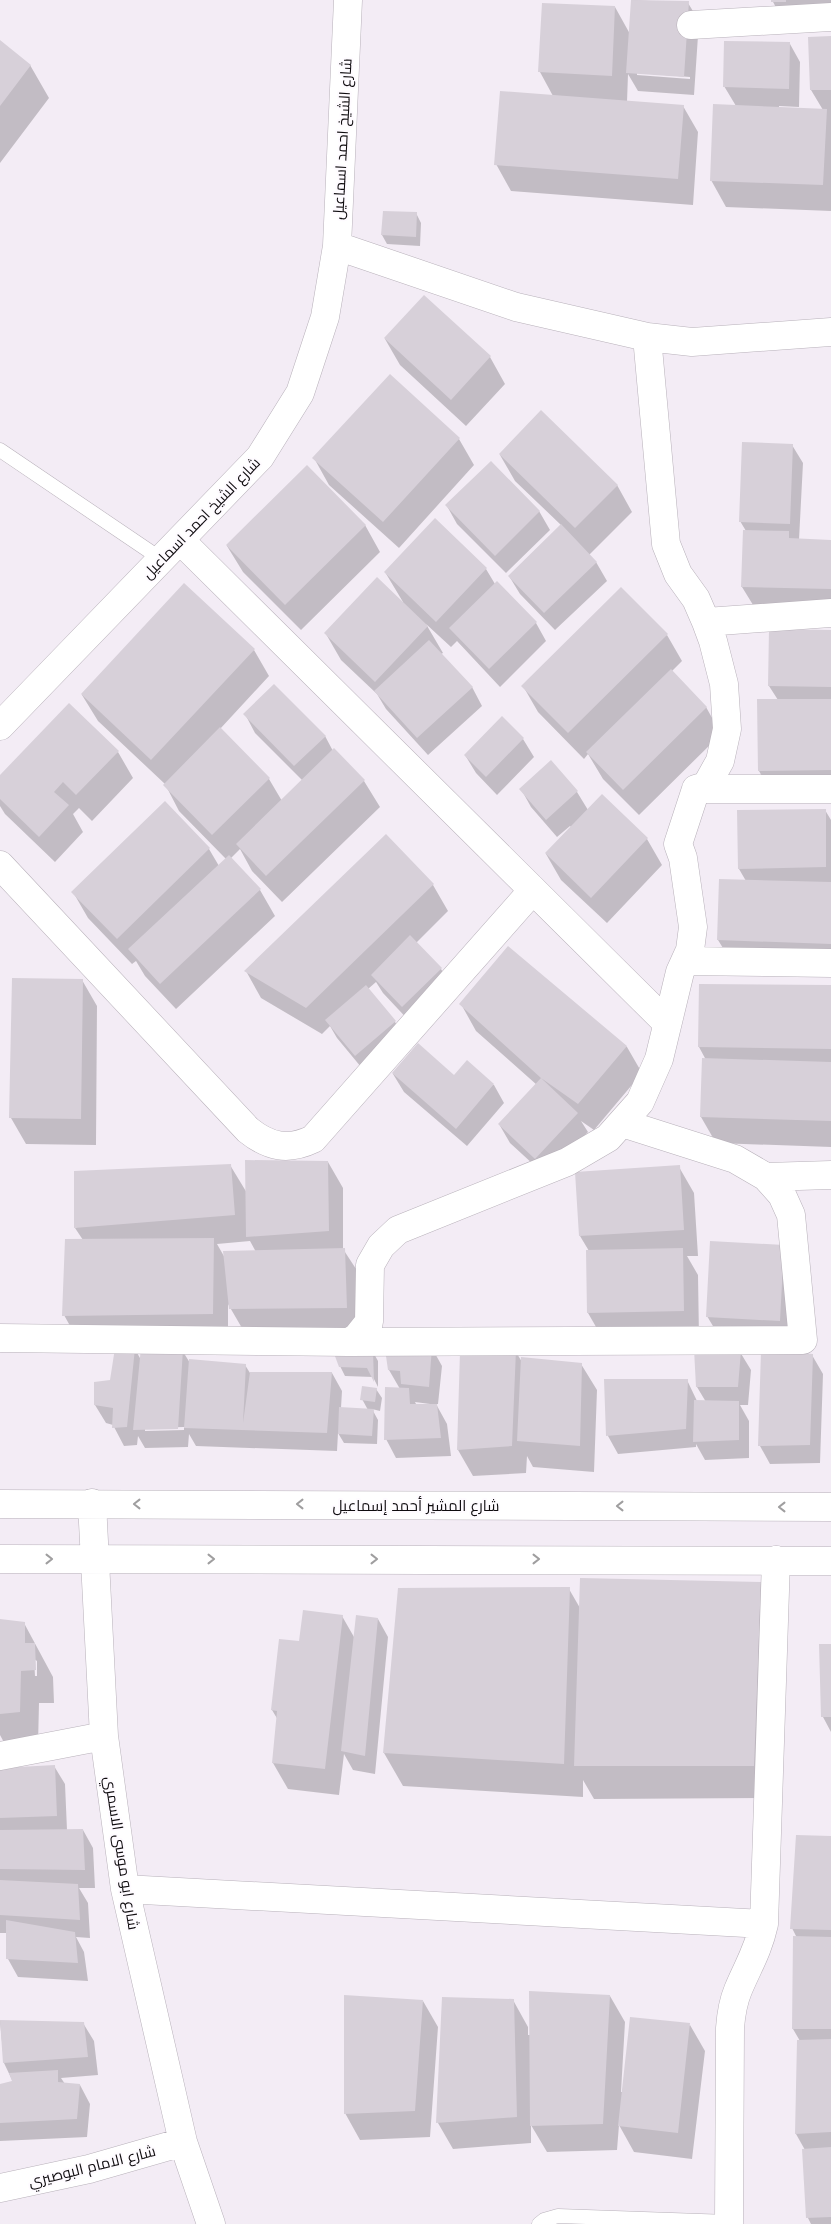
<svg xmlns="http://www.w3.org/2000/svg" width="831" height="2224" viewBox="0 0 831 2224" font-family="Arial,Cairo,sans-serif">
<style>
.shadow{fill:#0003;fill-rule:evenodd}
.building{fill:#d7d0d9}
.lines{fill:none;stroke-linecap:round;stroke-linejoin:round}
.lane-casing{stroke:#b8b1ba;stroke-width:15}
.street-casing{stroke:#b8b1ba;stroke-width:29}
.lane{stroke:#fff;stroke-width:14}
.street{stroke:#fff;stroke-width:28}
.oneway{stroke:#9f9e9f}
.labels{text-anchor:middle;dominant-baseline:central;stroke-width:4;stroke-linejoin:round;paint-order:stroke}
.street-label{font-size:15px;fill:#0f0c0f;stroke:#fefbff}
</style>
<rect width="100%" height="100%" fill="#f3ecf5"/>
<path class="shadow" d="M632 0 688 3 699 21 694 95 638 91 628 74 627 102 683 106 698 132 693 205 511 191 496 164 553 96 540 72 615 7 630 34ZM637 73 690 77V79L637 75Z
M772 0H831V27L787 28Z
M810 38H831V211L726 207 711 180 736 106 724 86 790 44 800 62 799 107 779 106V108L823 110 811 90Z
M0 42 30 65 49 98 0 163Z
M416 213 421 223 420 246 387 244 382 235Z
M385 339 490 357 505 384 466 426 400 365Z
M459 439 474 465 399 548 329 485 314 458Z
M792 445 803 463 799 540 831 541V615L758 613 742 587 746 531 740 521Z
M500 455 617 485 632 512 589 555 596 562 607 581 555 630 520 594 509 576 561 525 515 481Z
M447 506 539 511 550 530 506 573 457 524Z
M365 525 380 552 301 630 243 572 227 546Z
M486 569 495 584 536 623 546 641 500 687 457 641 451 647 426 624 443 653 441 654 472 687 482 706 428 755 386 709 377 694 341 660 326 634 403 602 385 572Z
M771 631 831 632V797H774L759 771 778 700 769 686Z
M667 635 682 661 671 672 706 707 721 734 639 815 603 779 588 754 584 759 538 712 523 686Z
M254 650 269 676 220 729 269 779 282 801 303 781 255 733 245 714 325 736 333 751 334 750 364 781 380 807 282 902 252 871 240 849 230 859 260 890 275 916 176 1009 145 976 136 961 132 964 88 918 73 892 165 803 209 849 219 866 226 859 179 811 165 784 98 721 82 695Z
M523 739 534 757 497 795 476 773 465 755Z
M118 752 133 778 92 821 79 808 73 814 83 832 55 862 5 814 0 806V777Z
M551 762 577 792 588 810 647 839 662 865 607 923 561 880 546 854 571 827 570 826 557 837 531 807 521 789Z
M825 810 831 820V969L734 966 718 940 721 881H746L739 869Z
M386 836 433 885 448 911 416 943 441 969 452 987 413 1025 383 993 376 982 368 989 395 1022 406 1040 366 1073 337 1038 330 1026 322 1034 261 998 246 971Z
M508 948 627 1047 642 1073 594 1130 581 1121 588 1132 546 1176 510 1143 499 1124 537 1085 476 1031 461 1004Z
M82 980 97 1006 96 1145 26 1144 11 1118Z
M831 986V1147L716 1143 701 1117 706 1060 699 1047Z
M393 1074 454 1076 494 1085 504 1103 467 1146 404 1092Z
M328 1162 343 1188V1249L360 1275 361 1334 246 1335 228 1304V1340L79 1342 64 1315 83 1240 75 1228 230 1165 247 1193ZM250 1241 256 1252 225 1258 217 1244Z
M679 1167 694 1193 698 1256H687L698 1275 699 1338 603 1339 588 1313 589 1251 580 1236Z
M784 1246 795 1346 723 1343 707 1316Z
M432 1348 442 1366 438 1404H436L447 1424 451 1456 396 1458 386 1439 400 1389 389 1370 386 1351ZM415 1402 430 1404V1405L417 1406Z
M135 1349 141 1360 182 1350 190 1363 245 1365 250 1373H332L342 1391 341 1408 368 1410 362 1399 376 1389 382 1398 380 1411 372 1409 378 1420 377 1444 344 1443 338 1433 337 1451 196 1446 189 1434 188 1447 145 1448 138 1436 137 1445 124 1446 113 1425 106 1423 95 1405ZM184 1427V1430L145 1431V1428Z
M373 1352 378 1361V1387L373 1377 345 1376 340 1366Z
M516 1352 522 1362 581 1364 597 1390 594 1472 533 1467 527 1456 526 1473 473 1476 458 1450Z
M740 1352 751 1370 748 1405H740L749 1421V1458L705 1460 696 1444V1447L618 1454 608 1436 605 1380H687L697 1401 706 1402 697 1387Z
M762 1353 812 1355 823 1374 820 1463 770 1464 760 1446Z
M760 1583 779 1616 773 1798 594 1799 583 1780V1797L403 1786 384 1753 569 1589 580 1608Z
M342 1616 354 1637 378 1619 388 1637 375 1774 353 1770 344 1754 339 1795 288 1789 273 1763 278 1720 272 1710 300 1642Z
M0 1620 24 1623 53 1677 54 1703H39L38 1745 7 1748 0 1735ZM34 1659 37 1661V1676H35Z
M820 1645H831V1732L823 1717Z
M54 1766 65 1784 67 1830H83L93 1848 95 1888H79L88 1903 90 1938 76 1937 84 1952 88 1981 18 1977 8 1959 7 1933H0V1770Z
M831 1837V2224H811L808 2218 805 2150 796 2134 800 2041 793 2029 797 1938 792 1928Z
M610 1996 625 2022 621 2092H623L690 2025 705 2051 692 2159 634 2152 619 2125 617 2150 547 2152 531 2125V2143L453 2149 438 2123 443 1999 513 2000 528 2027V2035H531Z
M423 2001 438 2027 430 2137 360 2140 345 2113Z
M0 2021 83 2023 94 2041 98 2075 61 2078 65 2084 80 2085 90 2104 87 2137 0 2141V2085L13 2082 4 2063Z"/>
<path class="building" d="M631 0 689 1 684 77 626 73Z
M771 0H786V2H771Z
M542 3 615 6 612 76 538 72Z
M831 36V90H810L808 37Z
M0 40 31 65 0 106Z
M724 41 790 42 789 89 723 87Z
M500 91 684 105 678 179 494 165Z
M713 104 827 109 823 185 710 181Z
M383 211 417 212 416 237 381 235Z
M424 295 491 356 451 400 384 338Z
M390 374 460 438 383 522 312 458Z
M541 410 618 485 575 528 499 454Z
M742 442 793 444 790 524 739 522Z
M491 461 540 511 495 556 445 505Z
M307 465 366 525 285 605 226 545Z
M435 518 487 568 436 622 384 572Z
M561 524 597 562 544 613 508 576Z
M743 530 789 531V538L831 540V589L741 587Z
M377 577 428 626 375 682 324 633Z
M497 581 537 622 489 669 449 628Z
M184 583 255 649 151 760 81 694Z
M621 587 668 634 568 733 521 686Z
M769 629 831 630V687L768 686Z
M429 640 473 687 417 738 374 691Z
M671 669 707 707 623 790 586 752Z
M274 684 326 736 294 766 243 714Z
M757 699H831V770L758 771Z
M69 703 119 751 76 795 63 782 54 792 69 805 39 837 0 799V775Z
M502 716 524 738 486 777 464 755Z
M220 727 270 778 212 835 163 785Z
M334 748 365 780 266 876 236 844Z
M551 760 578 791 546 820 519 789Z
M602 794 648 838 591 898 545 853Z
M165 801 210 848 117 939 71 892Z
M826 809V867L738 869 737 810Z
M386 834 434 884 306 1008 244 971Z
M229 855 261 889 160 984 128 949Z
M719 879 831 882V944L717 940Z
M410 935 442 968 402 1007 371 975Z
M508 946 627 1046 578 1104 541 1078 459 1004Z
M12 978 83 979 81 1119 9 1118Z
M699 984 831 985V1049L698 1047Z
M366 985 396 1021 355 1056 325 1020Z
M418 1043 454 1075 467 1060 494 1084 456 1129 392 1073Z
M702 1058 831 1062V1121L700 1117Z
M541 1078 578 1113 535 1159 498 1124Z
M245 1160 328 1161 329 1231 246 1237Z
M231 1164 235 1215 74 1228V1171Z
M680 1165 684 1230 579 1236 575 1172Z
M214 1238 213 1314 62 1316 65 1239Z
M710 1241 784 1245 780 1321 706 1317Z
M345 1248 347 1308 229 1309 223 1251Z
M683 1248 684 1311 587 1313 586 1250Z
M141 1347 183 1349 178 1429 133 1430Z
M432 1347 429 1387 401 1384 400 1371 388 1370 385 1349Z
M115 1348H135L127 1427 112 1428 113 1408 94 1405V1382L110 1380Z
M332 1348 373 1351 374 1382 367 1368 339 1367Z
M694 1349 741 1351 738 1387H696Z
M516 1350 512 1446 457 1450 460 1352Z
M761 1351 813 1354 810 1445 758 1446Z
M521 1357 582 1363 580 1446 517 1441Z
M189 1359 246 1364 243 1423 250 1372H332L327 1433 184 1428Z
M604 1379H688L686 1429 606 1436Z
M362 1386 377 1388 375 1402 360 1400Z
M385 1387 409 1388 410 1404H437L441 1438 384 1440Z
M694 1400 739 1401V1440L693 1442Z
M339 1407 374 1409 372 1436 338 1434Z
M580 1578 761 1582 754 1766H574Z
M570 1587 564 1764 383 1753 398 1588Z
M303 1610 343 1615 325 1769 272 1763 277 1711 271 1710 279 1639 299 1641Z
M356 1615 378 1618 365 1756 341 1751Z
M0 1619 25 1622V1643H35L36 1670 21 1671 20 1712 0 1714Z
M819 1644H831V1717H821Z
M55 1765 57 1816 0 1818V1768Z
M83 1829 85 1870 0 1869V1830Z
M796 1835 831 1836V1930L790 1929Z
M0 1880 78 1884 80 1920 0 1915Z
M6 1920 75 1932 78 1963 6 1959Z
M793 1936 831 1937V2029H792Z
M529 1991 610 1995 603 2124 530 2126Z
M344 1995 423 2000 415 2111 344 2114Z
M442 1997 514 1999 517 2117 436 2123Z
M630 2017 690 2023 678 2133 618 2126Z
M0 2020 84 2022 88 2057 3 2063Z
M831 2039V2132L795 2134 797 2040Z
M58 2070V2082L80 2084 77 2119 0 2123V2084L12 2081 9 2073Z
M831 2147V2217L806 2218 802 2149Z"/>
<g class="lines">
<g class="lane-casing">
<path id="lane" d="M0 450 161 559
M539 2224 544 2220 558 2216 729 2222"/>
</g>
<g class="street-casing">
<path id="street" d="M691 25 831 17
M337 246 516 307 647 337 692 342 831 332
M180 540 667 1023
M706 622 831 613
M0 726 260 457 300 393 325 317 337 246 348 0
M696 789H831
M0 865 248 1130C269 1147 288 1151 313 1139L533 890
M685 961 831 963
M766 1177 831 1175
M0 1338 349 1342 357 1337 369 1322 370 1265 381 1246 398 1230 567 1162 608 1138 640 1102 659 1059 680 972 690 950 693 927 683 858 678 844 696 789 706 786 720 761 727 729 724 684 713 641 706 622 696 599 678 574 666 544 647 337
M349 1342 803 1340 791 1215 782 1195 766 1177 735 1159 622 1123
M92 1503 104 1736 125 1889 183 2142 211 2224
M0 1504 831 1507
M0 1559 831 1561
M0 1756 104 1736
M125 1889 764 1924
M0 2188 89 2169 183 2142
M729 2224 730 2028C731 2015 733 2002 738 1990 748 1966 758 1951 764 1924L776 1560"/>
</g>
<use href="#lane" class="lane"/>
<use href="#street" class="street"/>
</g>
<defs><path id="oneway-chevron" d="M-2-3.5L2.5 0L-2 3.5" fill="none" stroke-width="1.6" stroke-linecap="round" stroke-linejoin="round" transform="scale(1.25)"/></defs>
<g class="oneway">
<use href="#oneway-chevron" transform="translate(137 1504) rotate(-180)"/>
<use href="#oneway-chevron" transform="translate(300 1504) rotate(-180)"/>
<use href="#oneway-chevron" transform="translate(620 1506) rotate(-180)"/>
<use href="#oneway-chevron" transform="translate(782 1507) rotate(-180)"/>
<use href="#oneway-chevron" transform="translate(49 1559)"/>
<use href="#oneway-chevron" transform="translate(211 1559)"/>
<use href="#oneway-chevron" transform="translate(374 1559)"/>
<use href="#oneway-chevron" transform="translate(536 1559)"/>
</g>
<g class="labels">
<g class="street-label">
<text transform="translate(342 139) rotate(-87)">شارع الشيخ احمد اسماعيل</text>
<text transform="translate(201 518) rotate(-46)">شارع الشيخ احمد اسماعيل</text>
<text x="416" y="1505">شارع المشير أحمد إسماعيل</text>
<text transform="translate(122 1853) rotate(81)">شارع ابو موسى الاسمري</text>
<text transform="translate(92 2166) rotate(-14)">شارع الامام البوصيري</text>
</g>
</g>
</svg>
